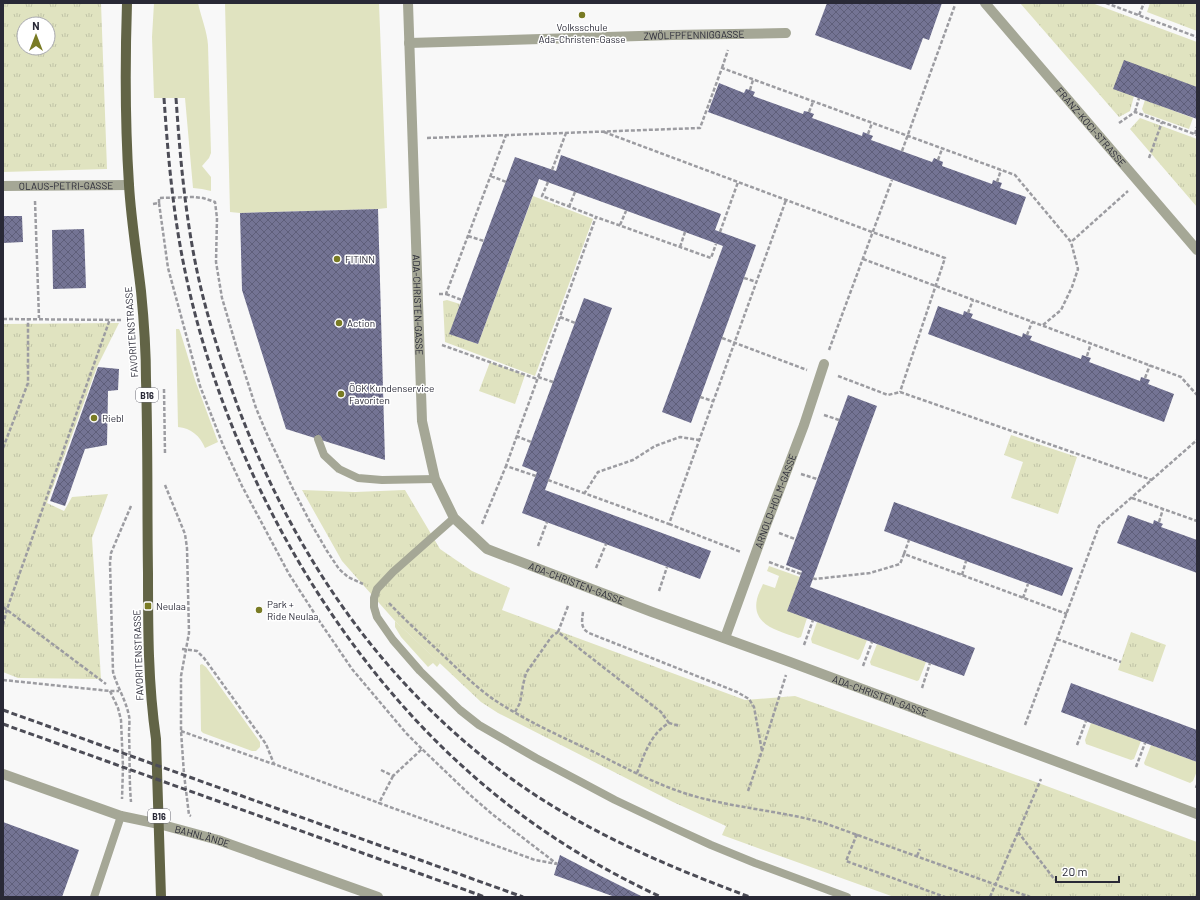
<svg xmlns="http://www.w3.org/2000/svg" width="1200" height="900" viewBox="0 0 1200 900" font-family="Barlow,sans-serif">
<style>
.grass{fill:#e0e3c0}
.park{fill:url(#park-tufts);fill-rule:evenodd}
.building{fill:url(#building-cross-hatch)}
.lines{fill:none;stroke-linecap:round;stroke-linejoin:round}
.path{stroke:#9c9ca1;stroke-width:2.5;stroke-dasharray:4 2;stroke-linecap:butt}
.service{stroke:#a5a796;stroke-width:8}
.minor{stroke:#a5a796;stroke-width:10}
.primary{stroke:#626446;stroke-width:10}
.rail{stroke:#4c4c56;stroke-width:3;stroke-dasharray:6 3;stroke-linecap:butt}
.poi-dot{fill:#797b24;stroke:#fff;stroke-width:1.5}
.labels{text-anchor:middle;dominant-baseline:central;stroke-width:3;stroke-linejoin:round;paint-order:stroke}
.shield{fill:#fff;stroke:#696972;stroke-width:1}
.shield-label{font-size:9px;font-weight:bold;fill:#292936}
.poi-label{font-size:10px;fill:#292936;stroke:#fff;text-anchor:start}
.street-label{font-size:10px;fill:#292936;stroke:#fff}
</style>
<defs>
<pattern id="park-tufts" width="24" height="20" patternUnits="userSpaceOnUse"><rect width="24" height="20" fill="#e0e3c0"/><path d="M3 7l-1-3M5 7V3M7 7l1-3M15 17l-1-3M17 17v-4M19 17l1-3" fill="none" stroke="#c0c3a6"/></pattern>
<pattern id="building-cross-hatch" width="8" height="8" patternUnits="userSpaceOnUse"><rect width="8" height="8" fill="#747494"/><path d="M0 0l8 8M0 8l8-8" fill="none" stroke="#5f5f7a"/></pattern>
</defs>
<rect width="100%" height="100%" fill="#f8f8f8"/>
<path class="grass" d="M154 3H198C201 17 207 31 208 45L211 153 209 158 202 166 211 177V191L202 189 193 188 185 98H154L152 37Z
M225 3H379L387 208 378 209 240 213 230 212Z
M176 329H179L180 331 195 380 218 442 205 448C200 436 191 428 178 427Z
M769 566 800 577 807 618 801 637 798 638C780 631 751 626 757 599 758 594 761 589 763 584L775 588 779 576 767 571Z
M395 621 440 663 437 667 433 663 428 667 401 637 395 627Z
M817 622 867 640 860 658 858 660 812 643 811 639Z
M877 644 926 662 919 680 917 681 871 665 870 662Z
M202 664 206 667 260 742V747L256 751H252L203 733 201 731 200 665Z
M1091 723 1141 741 1134 759 1131 760 1086 744 1085 740Z
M1151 745 1197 762V771L1193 781 1190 783 1145 765 1144 763Z"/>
<path class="park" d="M3 3H101L107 169 3 172ZM24 24H48V48H24Z
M1020 3H1092L1197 42V87L1134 96 1130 111 1119 117Z
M1150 3H1197V31L1147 12Z
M1145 100 1193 118 1189 129 1144 113 1142 109Z
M1140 118 1197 139V207L1130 129Z
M533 196 593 219 535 376 445 342 443 301 447 300 460 304 450 334 478 344Z
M119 323 97 367 47 503 64 511 72 497 108 494 92 538 101 679 18 678 3 672V324Z
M490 362 525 375 515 404 479 391Z
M1011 435 1077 457 1058 514 1011 498 1023 462 1004 455Z
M302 490 355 492 405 490 440 549 472 571 510 588 502 610 745 700 795 696 1033 781 1197 842V897H894L722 835 726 826 673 802 498 713 481 702 395 621 342 561Z
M1131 632 1166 645 1153 682 1118 670Z"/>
<path class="building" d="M827 3H942L929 40 923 38 911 70 815 35Z
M1124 60 1197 87V119L1113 89Z
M719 83 744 93 746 89 750 90 755 92 753 96 803 114 804 111 809 112 814 114 812 118 862 136 863 132 873 136 871 140 932 162 934 158 943 162 942 166 992 184 993 180 1002 183 1000 188 1026 197 1016 225 708 112Z
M561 155 721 214 715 230 756 245 691 423 662 412 723 246 685 232 539 179 478 344 449 334 515 157 556 171Z
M378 209 385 460 286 429 242 290 240 213Z
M3 216H22L23 242 3 243Z
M84 229 86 288 53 289 52 230Z
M584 298 612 308 545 490 711 551 700 579 522 513 537 472 522 466Z
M938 306 963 315 964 311 973 314 971 318 1022 337 1023 333 1027 335 1032 336 1030 340 1081 359 1082 355 1091 358 1089 362 1140 381 1141 377 1150 380 1148 384 1174 394 1164 422 928 334Z
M98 367 119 369 118 390 108 391 107 445 85 449 65 506 50 501Z
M848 395 877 406 810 587 975 648 964 676 787 611 802 571 786 565Z
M894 502 1073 568 1062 596 884 531Z
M1128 515 1153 524 1154 520 1163 524 1161 527 1197 540V573L1117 543Z
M1071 683 1197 730V762L1061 712Z
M3 822 79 850 62 897H3Z
M560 855 589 870 643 897H615L554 875Z"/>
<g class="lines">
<path class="path" d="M1106 3 1197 37
M1139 15 1144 3
M722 68 728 50
M750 90 753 80
M809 112 813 102
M1135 112 1139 98
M1119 123 1135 112 1197 135
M604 132 872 232 945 258 900 392
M868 134 872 123
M1195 134 1197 127
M427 138 700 128 722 68 1015 175 1071 242 1128 191
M902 151 955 5
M1149 158 1162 122
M938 160 942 149
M552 170 566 133
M491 176 506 182
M548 182 542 196 596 217
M997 182 1001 170
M35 201 39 318
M159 203 168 268 200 386 223 445 242 486 289 574 320 622 352 669 406 733 422 749
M153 204 159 203V198L194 197 203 198 215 202 217 218 216 262 222 298 237 349 256 408 266 432 293 489 309 520 327 551 339 569 348 577 363 584
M569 207 575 192
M620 225 626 211
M720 232 738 182
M468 236 484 241
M680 247 685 232
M863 259 1181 377 1197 395
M744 278 757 282
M439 294H446L506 135
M446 294 462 300
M968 313 973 300
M560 317 575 323
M3 319 121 320
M1043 325 1061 310 1072 287 1078 269 1071 242
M1027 335 1032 322
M722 338 807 370
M442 345 537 379
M829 350 892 180
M1087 356 1091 343
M838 376 888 395 900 392 1152 480
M538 377 553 382
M1145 378 1150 365
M164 389 165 454
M700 397 713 401
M824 415 839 420
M516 436 531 442
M3 448 28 383V318
M801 474 817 479
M536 476 506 466 596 217 711 258 716 244
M548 480 669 524 786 200
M165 485 185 534 187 548 189 633 181 676V731L184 774 189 815 191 816
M584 494 598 472 633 460 655 446 680 437 699 440
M1132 498 1197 521
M131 506 111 553 110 563 113 672C117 687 126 700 129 716 130 721 129 728 129 734 130 757 129 779 131 802
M1159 522 1163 509
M482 524 506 466
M669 524 741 552
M779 533 795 539
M538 546 547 522
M904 554 909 540
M769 562 801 574
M596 568 606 544
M962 575 966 561
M813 578 815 579 870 573 900 564 904 554 962 575 1067 614
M659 591 667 567
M1023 598 1028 584
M389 603C407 622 427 640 446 658 462 673 478 689 496 701 528 722 562 737 596 753 625 768 654 783 684 793 730 808 778 810 824 823L1030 897
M568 606 558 632 661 712 669 723
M3 607 106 684
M583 612C582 621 580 628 589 633L737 692 749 699 754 707 762 751
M3 625 7 609 110 319
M1057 639 1121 662
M804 645 813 620
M182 649 197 651 204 658 266 744 274 764 379 803
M863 666 872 642
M3 680 110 691H119
M922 688 930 663
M110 691 118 708 121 720 123 767 122 799
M515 712 520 703 523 685 526 673 552 636 558 632
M1025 725 1099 526 1197 440
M181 731 273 764
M1077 745 1086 721
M1136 767 1145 743
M381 770 393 776 422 749 469 794 492 814 557 864
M637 773C644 755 651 733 669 723L680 726
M393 776 379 803 535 860 557 864
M1196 788 1197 785
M748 791 762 751 786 675
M1018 832 1055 880
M857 834 846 861 945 897
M917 856 920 849
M990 897 1041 779"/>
<path class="service" d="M318 439 324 455 339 469 358 478 382 480 435 479
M454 518 393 572 377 589 374 598V607L377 617 393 640 420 671 460 710 479 725 536 758 615 800 672 827 711 845 755 863 847 897
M94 897 121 816"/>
<g class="minor">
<path id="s1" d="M408 3 422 421 435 479 454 518 487 549 652 612 790 662 1197 814"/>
<path id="s2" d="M985 3 1197 250"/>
<path id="s3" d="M409 43 672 35 786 33"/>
<path id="s4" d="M3 186 129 185"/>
<path id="s5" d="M725 638 763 533 804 425 824 364"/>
<path id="s6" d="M3 774 121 816 159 824 218 840 378 897"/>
</g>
<path class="primary" d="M127 3C125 64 125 124 129 185 131 220 137 256 141 291 144 321 146 351 146 380 148 444 147 509 148 573 148 628 148 684 156 739L161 897"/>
<path class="rail" d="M164 98C168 156 173 214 185 271 223 455 328 648 470 773 527 824 592 865 661 897
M176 98C180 156 185 214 197 271 207 318 222 363 238 407 294 554 378 679 505 774 579 829 664 865 750 897
M3 710 523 897
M3 724 485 897"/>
</g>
<g class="poi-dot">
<circle cx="582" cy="15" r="4"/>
<circle cx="337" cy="259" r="4"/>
<circle cx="339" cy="323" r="4"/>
<circle cx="341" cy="394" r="4"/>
<circle cx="94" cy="418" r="4"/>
<rect x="144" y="602" width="8" height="8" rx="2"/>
<circle cx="259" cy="610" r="4"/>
</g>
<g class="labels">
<g class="shield">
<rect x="136" y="388" width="22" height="14" rx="3"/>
<rect x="148" y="809" width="22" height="14" rx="3"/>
</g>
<g class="shield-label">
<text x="147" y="395">B16</text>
<text x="159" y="816">B16</text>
</g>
<g class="poi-label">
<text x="582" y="27" text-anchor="middle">Volksschule<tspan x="582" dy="12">Ada-Christen-Gasse</tspan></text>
<text x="345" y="259">FITINN</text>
<text x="347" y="323">Action</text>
<text x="349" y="388">ÖGK Kundenservice<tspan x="349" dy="12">Favoriten</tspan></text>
<text x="102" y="418">Riebl</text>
<text x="267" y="604">Park +<tspan x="267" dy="12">Ride Neulaa</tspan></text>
<text x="156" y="606">Neulaa</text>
</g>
<g class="street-label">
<text stroke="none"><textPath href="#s3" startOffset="285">ZWÖLFPFENNIGGASSE</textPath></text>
<text stroke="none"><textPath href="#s2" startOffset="163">FRANZ-KOCI-STRASSE</textPath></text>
<text stroke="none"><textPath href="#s4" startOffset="63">OLAUS-PETRI-GASSE</textPath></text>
<text stroke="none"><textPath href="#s1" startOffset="302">ADA-CHRISTEN-GASSE</textPath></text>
<text transform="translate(131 332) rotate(-94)">FAVORITENSTRASSE</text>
<text stroke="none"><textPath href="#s5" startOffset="146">ARNOLD-HOLM-GASSE</textPath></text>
<text stroke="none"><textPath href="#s1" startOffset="662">ADA-CHRISTEN-GASSE</textPath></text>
<text transform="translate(138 655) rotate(-92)">FAVORITENSTRASSE</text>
<text stroke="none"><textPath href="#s1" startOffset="986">ADA-CHRISTEN-GASSE</textPath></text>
<text stroke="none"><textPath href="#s6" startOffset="209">BAHNLÄNDE</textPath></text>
</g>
</g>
<rect width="1200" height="900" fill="none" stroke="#292936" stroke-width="8"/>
<g transform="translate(36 36)"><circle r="19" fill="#ffffff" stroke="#a9a9af"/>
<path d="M0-3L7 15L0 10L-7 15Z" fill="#797b24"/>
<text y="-6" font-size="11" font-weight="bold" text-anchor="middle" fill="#292936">N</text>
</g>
<path d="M1056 876v6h63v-6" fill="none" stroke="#292936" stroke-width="2"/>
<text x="1062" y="876" font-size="12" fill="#292936" stroke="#ffffff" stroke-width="3" paint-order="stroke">20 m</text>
</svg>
